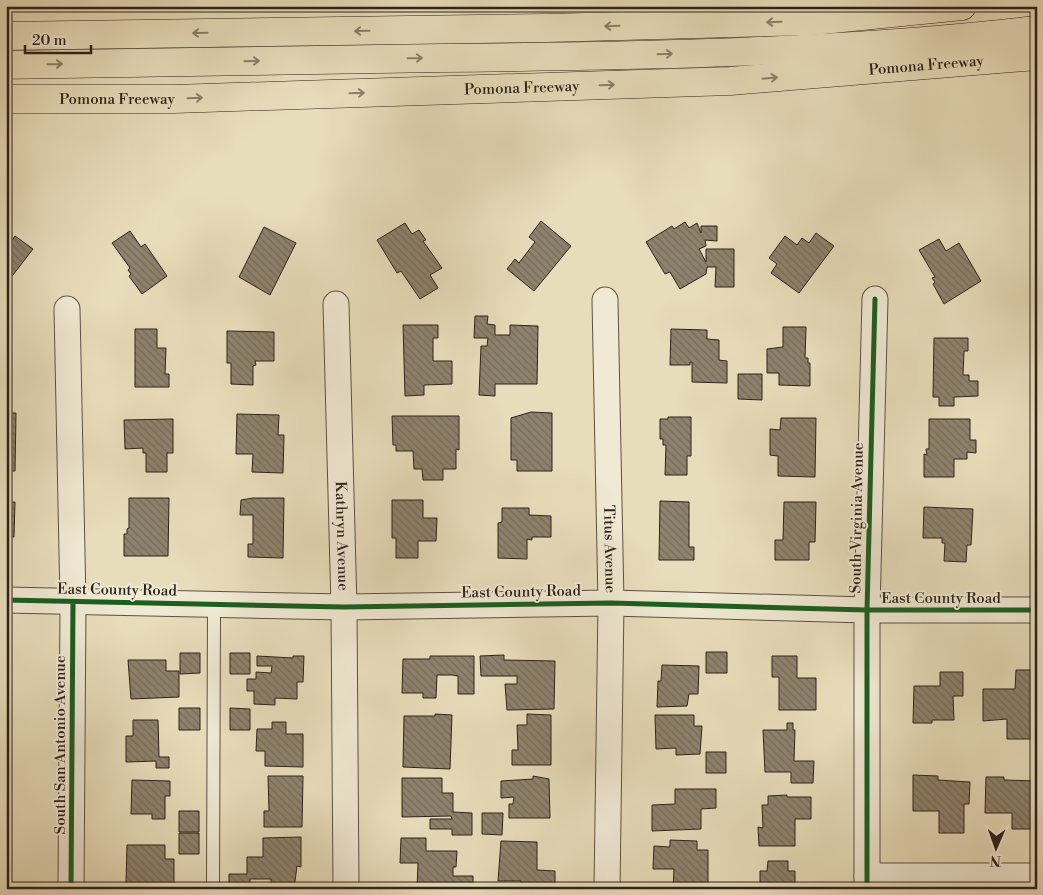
<svg xmlns="http://www.w3.org/2000/svg" width="1043" height="895" viewBox="0 0 1043 895" font-family="'Libre Bodoni',serif">
<style>
.building{fill:url(#building-back-hatch);stroke:#2c221b}
.lines{fill:none;stroke-linecap:round;stroke-linejoin:round}
.lane-casing{stroke:#5b5143;stroke-width:14}
.street-casing{stroke:#5b5143;stroke-width:27}
.highway-casing{stroke:#2c221b;stroke-width:29}
.lane{stroke:#f0e9d3;stroke-width:12}
.street{stroke:#f0e9d3;stroke-width:25}
.highway{stroke:#e8ddbb;stroke-width:28}
.cycleway-casing{stroke:#f0e9d3;stroke-width:8}
.cycleway{stroke:#1b5e20;stroke-width:5}
.oneway{stroke:#8a806b}
.labels{text-anchor:middle;dominant-baseline:central;stroke-width:4;stroke-linejoin:round;paint-order:stroke}
.street-label{font-size:15px;fill:#2c221b;stroke:#f0e9d3}
</style>
<defs>
<pattern id="building-back-hatch" width="6" height="6" patternUnits="userSpaceOnUse" patternTransform="scale(1.25)"><rect width="6" height="6" fill="#8e836e"/><path d="M-1 5l2 2M0 0l6 6M5-1l2 2" fill="none" stroke="#746b5a"/></pattern>
</defs>
<rect width="100%" height="100%" fill="#e8ddbb"/>
<filter id="stains"><feTurbulence type="fractalNoise" baseFrequency=".004" numOctaves="4"/><feColorMatrix values="0 0 0 0 .2 0 0 0 0 .09 0 0 0 0 .02 0 0 0 .5 -.17"/></filter>
<radialGradient id="worn" r=".72"><stop offset=".6" stop-color="#630" stop-opacity="0"/><stop offset="1" stop-color="#630" stop-opacity=".3"/></radialGradient>
<path class="building" d="M541 221 571 246 534 291 507 269 515 259 519 263 535 242 529 237Z
M685 222 689 228 697 223 701 233V226H717V241L705 240 706 246 699 249 706 262V249H734V287H715L716 267H707L706 274 680 289 670 272 665 274 646 242 672 226 674 229Z
M405 223 412 234 419 230 426 240 423 241 442 268 430 275 438 288 420 299 401 271 397 273 377 240Z
M264 227 296 243 270 295 239 277Z
M130 231 141 247 145 244 167 276 142 294 129 276 131 274 128 270 130 268 112 243Z
M816 233 834 246 799 293 771 273 777 264 769 258 785 236 797 245 802 238 809 243Z
M15 236 33 249 6 284V248Z
M939 239 946 251 959 243 981 281 944 304 933 284 935 282 932 278 935 277 919 250Z
M475 316H488L487 324 495 325V335H510V325L538 326 537 384H495V396L479 395 481 346H487L488 338H474Z
M403 325H438V338H433V361H452V384L424 385V395L405 396Z
M783 327H806L805 358H808V363H810V386L779 385V373H767V349L783 347Z
M135 329H157V348H166L165 374H169V387H135Z
M671 329 707 330V339L719 340V360L727 361V383L692 382V362H690V365H670Z
M227 331 274 332V361H255L256 365 253 366V385L231 384V363H227Z
M934 338H968V351H964L963 375H969V381H978V396L954 397V406H939V397H933Z
M6 354H11L10 384H6Z
M738 374H762V400L738 399Z
M531 412 552 413V471H517V460H511V418Z
M6 413H16L15 471H6Z
M237 414 279 415 278 435H284L283 473 252 472 253 454H236Z
M392 416H459V450L456 449V469H443V480H423L422 469H414L413 451H396V445H393Z
M668 417H691V456H687V475H665L666 445H663V439H660V419H668Z
M781 418H816L815 477 778 476V456L770 455V429L780 430Z
M173 419V453H167V472H146V453H143V448L125 449 124 420Z
M929 419H970V440H976V453L967 452V459H954V477H924V454L927 455 926 449H929Z
M129 498H169L168 556H124V534H127V529L129 528Z
M253 498H284L283 558 248 557V544H253V515H240L241 500Z
M392 500H423V518H437L436 541H418V558H396V538H392Z
M660 501 689 502V547H694V560H659Z
M6 502H15L14 537H6Z
M784 502H816L815 542H809V560H775V540H783Z
M924 507 973 509 971 545H967L966 562 944 561 945 543H942V538H923Z
M502 508H529V515L551 516V537H532V540L527 539V559L498 558V523L502 522Z
M706 652H727V673H706Z
M180 653H200V673L180 674Z
M230 653H250V674H230Z
M6 654H10V677H8L10 691H6Z
M504 655V660L555 661 554 709 507 710 505 684H517V676H481L480 656Z
M257 656 293 658V656H304L303 682H297V699L275 698V705L254 704V691H247V679H256V672L271 673 272 666H257Z
M430 656H474V694H458V676L452 675H437L436 698H423V693H402L403 659H430Z
M772 656H797V678H816V710H779V677H772Z
M128 660H166V671H179V697L131 699Z
M662 665 699 666 698 694H689L687 706 657 707 658 681H661Z
M1016 670H1036V714H1032L1031 739H1007V719L983 721V689H1015Z
M940 672H963V696H953L954 720H932V723H913L914 686H940Z
M179 708H200V730H179Z
M230 708 250 709V730H230Z
M435 714 452 715 450 769 403 767 404 716H435Z
M527 714 551 715V765H512V750H518L517 725H527Z
M655 715H694V726H702L700 754 676 755V748L656 749Z
M133 720H158L159 757H169V768H156V761L126 762V736H133Z
M272 722H286V734H303V767L265 766V751H256L257 729H272Z
M787 723H793V730H795L794 761H814L813 783H791V772H765L763 730H787Z
M706 752H726V773H706Z
M913 775 938 776V780L970 782 969 804H964V833H939V811H913Z
M268 776H303L302 827H264V811H269Z
M533 776 549 779 550 818H509V804H513L514 797 501 798V781L533 779Z
M986 777H1004V780L1037 781V801H1032V805L1037 806 1034 829H1012V813H985Z
M402 778H442V793H453V812L472 813V835H452V829H430V819H452L451 816 402 817Z
M132 780 170 781V796H165V819H152V814H131Z
M675 789H716V808L701 809V829L652 831V805L675 804Z
M6 790H9V822H6Z
M787 795V797H811V819H795V846H759L758 827 763 828 762 805H768V796Z
M179 811H199V832H179Z
M482 813H503L502 835 482 834Z
M179 833H199V854H179Z
M301 837V867L297 866 294 889H271V879H250V889H229V874H247V857H263V838Z
M401 838H426V851H457L456 867H453V876H473V889H417L418 863H400Z
M670 840 697 841V850H708V889H673L674 869H653L654 846 670 847Z
M501 841 537 842V870L555 871V889H521V881H498Z
M127 845H165V859H174V885L126 884Z
M768 861H788V871H795V889H760V871H767Z"/>
<g class="lines">
<g class="lane-casing">
<path id="lane" d="M213 889 214 605"/>
</g>
<g class="street-casing">
<g id="street">
<path id="s1" d="M605 300 611 603 607 889"/>
<path id="s2" d="M336 304 344 607 346 889"/>
<path d="M67 309 73 602 71 889"/>
<path d="M6 600 344 607 611 603 867 610H1037"/>
<path d="M867 876H1037"/>
<path d="M867 889V610L875 299"/>
</g>
</g>
<g class="highway-casing">
<g id="highway">
<path d="M6 36 547 28 812 21 962 6"/>
<path d="M6 65C151 62 296 60 442 58 640 56 839 53 1037 30"/>
<path id="s3" d="M6 99H174L730 81 1037 56"/>
</g>
</g>
<use href="#lane" class="lane"/>
<use href="#street" class="street"/>
<use href="#highway" class="highway"/>
<g class="cycleway-casing">
<path id="cycleway" d="M6 600 344 607 611 603 867 610H1037
M71 889 73 602
M867 889V610L875 299"/>
</g>
<use href="#cycleway" class="cycleway"/>
</g>
<defs><path id="oneway-shaft" d="M-6 0H5M1.5-3L5.5 0L1.5 3" fill="none" stroke-width="1.6" stroke-linecap="round" stroke-linejoin="round" transform="scale(1.25)"/></defs>
<g class="oneway">
<use href="#oneway-shaft" transform="translate(774 22) rotate(178)"/>
<use href="#oneway-shaft" transform="translate(612 26) rotate(178)"/>
<use href="#oneway-shaft" transform="translate(362 31) rotate(179)"/>
<use href="#oneway-shaft" transform="translate(200 33) rotate(179)"/>
<use href="#oneway-shaft" transform="translate(665 54) rotate(-2)"/>
<use href="#oneway-shaft" transform="translate(415 58) rotate(-1)"/>
<use href="#oneway-shaft" transform="translate(252 61) rotate(-1)"/>
<use href="#oneway-shaft" transform="translate(55 64) rotate(-1)"/>
<use href="#oneway-shaft" transform="translate(770 78) rotate(-5)"/>
<use href="#oneway-shaft" transform="translate(607 85) rotate(-2)"/>
<use href="#oneway-shaft" transform="translate(357 93) rotate(-2)"/>
<use href="#oneway-shaft" transform="translate(195 98) rotate(-2)"/>
</g>
<g class="labels">
<g class="street-label">
<text stroke="none"><textPath href="#s3" startOffset="921">Pomona Freeway</textPath></text>
<text stroke="none"><textPath href="#s3" startOffset="516">Pomona Freeway</textPath></text>
<text stroke="none"><textPath href="#s3" startOffset="111">Pomona Freeway</textPath></text>
<text transform="translate(857 518) rotate(-89)">South Virginia Avenue</text>
<text stroke="none"><textPath href="#s2" startOffset="232">Kathryn Avenue</textPath></text>
<text stroke="none"><textPath href="#s1" startOffset="249">Titus Avenue</textPath></text>
<text transform="translate(117 590) rotate(1)">East County Road</text>
<text transform="translate(521 592) rotate(-1)">East County Road</text>
<text x="941" y="598">East County Road</text>
<text transform="translate(60 745) rotate(-90)">South San Antonio Avenue</text>
</g>
</g>
<rect width="1043" height="895" fill="none" stroke="#e8ddbb" stroke-width="25"/>
<rect x="8" y="8" width="1028" height="880" fill="none" stroke="#2c221b" stroke-width="2.5"/>
<rect x="12" y="12" width="1018" height="870" fill="none" stroke="#2c221b"/>
<g transform="translate(996 848) rotate(182)" stroke="#f0e9d3" stroke-width="4" paint-order="stroke">
<path d="M0-4L9 19L0 12L-9 19Z" fill="#2c221b"/>
<text y="-8" font-size="14" font-weight="bold" text-anchor="middle" fill="#2c221b">N</text>
</g>
<path d="M25 45v8h66v-8" fill="none" stroke="#2c221b" stroke-width="2.5"/>
<text x="32" y="45" font-size="15" fill="#2c221b" stroke="#f0e9d3" stroke-width="4" paint-order="stroke">20 m</text>
<rect width="100%" height="100%" filter="url(#stains)"/>
<rect width="100%" height="100%" fill="url(#worn)"/>
</svg>
